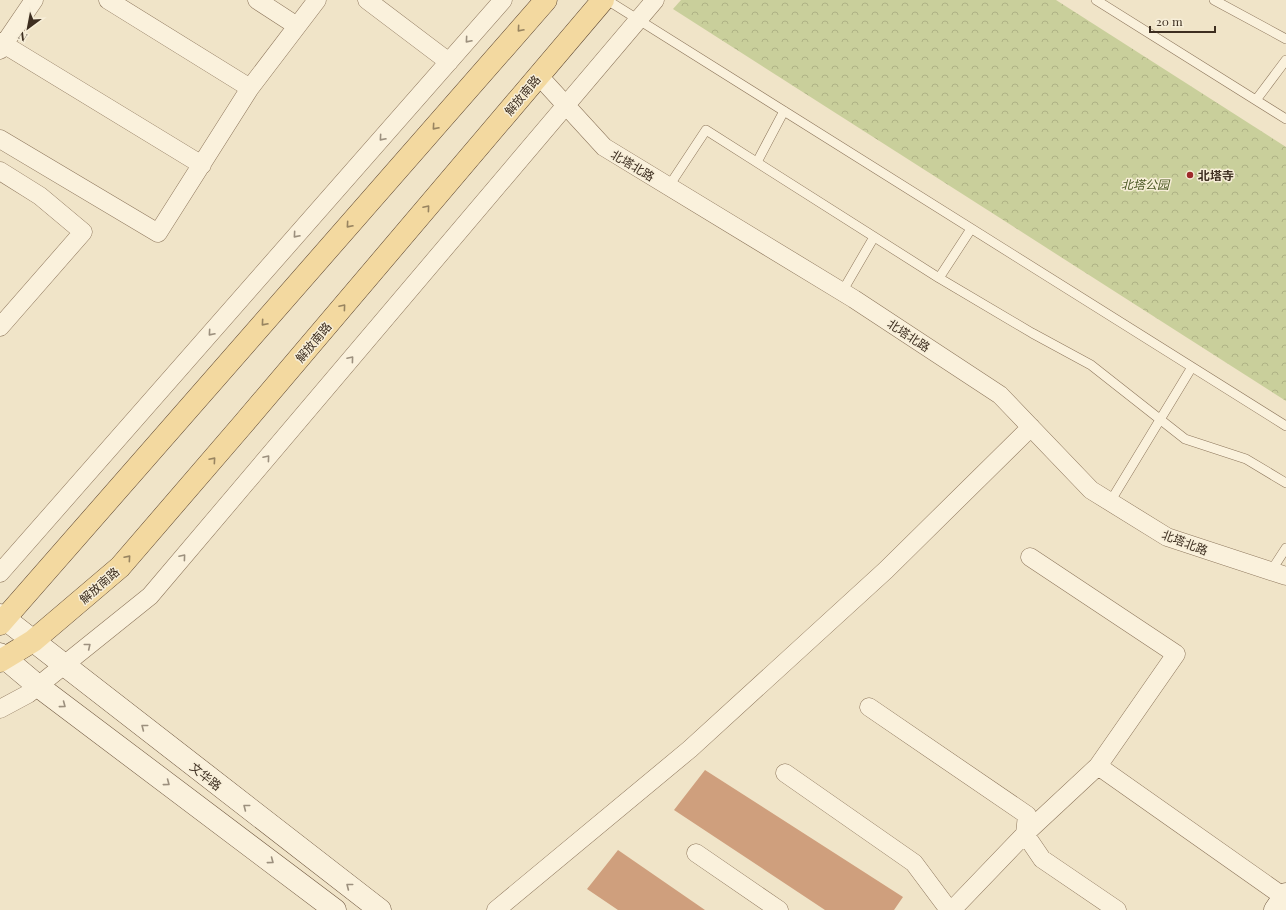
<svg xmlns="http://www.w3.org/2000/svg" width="1286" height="910" viewBox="0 0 1286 910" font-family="'Playfair Display','Noto Sans SC',serif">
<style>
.park{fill:url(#park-crowns)}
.building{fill:#cf9f7d}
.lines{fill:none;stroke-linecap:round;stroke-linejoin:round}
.service-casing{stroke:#8d765c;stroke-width:10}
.minor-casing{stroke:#8d765c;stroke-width:19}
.secondary-casing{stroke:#6f573f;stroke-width:23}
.primary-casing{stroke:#5b4430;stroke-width:23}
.service{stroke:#faf1dc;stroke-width:9}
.minor{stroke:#faf1dc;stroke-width:18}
.secondary{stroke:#faf1dc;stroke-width:22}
.primary{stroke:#f3d9a0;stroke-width:22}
.oneway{stroke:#988460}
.oneway2{stroke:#9c907e}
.poi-dot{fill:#9e2a2b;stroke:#f7eed8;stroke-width:1.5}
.labels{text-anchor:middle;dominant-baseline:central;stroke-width:3;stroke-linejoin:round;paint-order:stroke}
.street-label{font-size:12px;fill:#3d2e20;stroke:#f7eed8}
.poi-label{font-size:12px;font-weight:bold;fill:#3d2e20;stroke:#f7eed8;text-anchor:start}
.park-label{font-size:12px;font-style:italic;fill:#4d5a26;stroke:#f7eed8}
</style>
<defs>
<pattern id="park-crowns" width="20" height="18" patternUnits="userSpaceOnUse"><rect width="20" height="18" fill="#c9cf9b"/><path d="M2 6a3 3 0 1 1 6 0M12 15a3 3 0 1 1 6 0" fill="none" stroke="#aeb285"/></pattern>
</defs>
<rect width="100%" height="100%" fill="#f0e4c8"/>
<path class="park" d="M681 0H1056L1286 147V401L673 9Z"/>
<path class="building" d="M705 770 903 897 894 910H825L674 810Z
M618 850 705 910H618L587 889Z"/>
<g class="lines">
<g class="service-casing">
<path id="service" d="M607 0 1286 426
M1096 0 1286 119
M1214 0 1286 39
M1256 100 1286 60
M757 162 784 111
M669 186 706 130 939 278 1032 333 1091 365 1185 439 1246 459 1286 483
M939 278 971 229
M842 292 874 237
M1110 502 1192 367
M1271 571 1286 548"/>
</g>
<g class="minor-casing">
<path id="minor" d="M108 0 250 88
M257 0 297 26
M367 0 449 62
M0 42 202 165
M0 50 34 0
M539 76 604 147 854 299 1000 395 1091 490 1167 537 1286 576
M0 139 158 233 250 88 317 0
M0 171 40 196 83 232 0 327
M0 573 503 0
M869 707 1027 815 1025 834 1042 859 1117 910
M0 709 28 694 150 596 655 0
M1098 766 1284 897
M785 773 914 863 949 910
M696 853 779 910
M496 910 690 749 886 570 1031 427
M952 910 1025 834 1098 766 1176 654 1030 557"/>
</g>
<g class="secondary-casing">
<path id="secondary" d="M0 615 380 910
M0 654 38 686 335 910
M1275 910 1286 894"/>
</g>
<g class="primary-casing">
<path id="primary" d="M0 624 546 0
M0 661 33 641 120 567 244 423 603 0"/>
</g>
<use href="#service" class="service"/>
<use href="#minor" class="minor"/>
<use href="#secondary" class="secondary"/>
<use href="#primary" class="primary"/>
</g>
<defs><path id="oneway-chevron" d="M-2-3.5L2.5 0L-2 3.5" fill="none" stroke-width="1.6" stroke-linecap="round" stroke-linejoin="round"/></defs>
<g class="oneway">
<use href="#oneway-chevron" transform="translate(520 29) rotate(131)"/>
<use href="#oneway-chevron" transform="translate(435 127) rotate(131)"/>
<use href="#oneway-chevron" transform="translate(427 208) rotate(-50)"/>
<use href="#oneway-chevron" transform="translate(349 225) rotate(131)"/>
<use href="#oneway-chevron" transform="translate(343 307) rotate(-50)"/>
<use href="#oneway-chevron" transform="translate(264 323) rotate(131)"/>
<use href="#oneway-chevron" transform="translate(213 460) rotate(-49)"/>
<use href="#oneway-chevron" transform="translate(128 558) rotate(-49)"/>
</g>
<g class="oneway2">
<use href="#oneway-chevron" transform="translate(468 40) rotate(131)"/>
<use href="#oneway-chevron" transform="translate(382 138) rotate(131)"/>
<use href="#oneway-chevron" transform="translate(296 235) rotate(131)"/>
<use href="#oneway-chevron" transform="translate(211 333) rotate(131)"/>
<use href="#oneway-chevron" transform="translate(351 359) rotate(-50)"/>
<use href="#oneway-chevron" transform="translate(267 458) rotate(-50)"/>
<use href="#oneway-chevron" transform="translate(183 557) rotate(-50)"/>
<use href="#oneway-chevron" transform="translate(88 646) rotate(-39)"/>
<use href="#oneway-chevron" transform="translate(63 705) rotate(37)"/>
<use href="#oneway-chevron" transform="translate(144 727) rotate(-142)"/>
<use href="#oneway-chevron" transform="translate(167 783) rotate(37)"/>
<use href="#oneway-chevron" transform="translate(246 807) rotate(-142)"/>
<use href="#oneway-chevron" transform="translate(271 861) rotate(37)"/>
<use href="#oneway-chevron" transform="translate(349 886) rotate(-142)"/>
</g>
<circle class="poi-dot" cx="1190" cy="175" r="4"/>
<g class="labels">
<g class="street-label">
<text transform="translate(522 95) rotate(-50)">解放南路</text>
<text transform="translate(633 165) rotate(31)">北塔北路</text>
<text transform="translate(909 335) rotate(33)">北塔北路</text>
<text transform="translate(313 342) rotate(-50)">解放南路</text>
<text transform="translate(1185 542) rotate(21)">北塔北路</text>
<text transform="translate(99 585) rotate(-41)">解放南路</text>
<text transform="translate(206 776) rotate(38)">文华路</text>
</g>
<g class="poi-label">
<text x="1198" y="175">北塔寺</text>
</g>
<g class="park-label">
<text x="1145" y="184">北塔公园</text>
</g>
</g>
<g transform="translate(28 28) rotate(212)" stroke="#f7eed8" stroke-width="3" paint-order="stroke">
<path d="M0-3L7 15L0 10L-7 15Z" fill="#3d2e20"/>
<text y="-6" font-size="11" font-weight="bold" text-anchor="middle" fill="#3d2e20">N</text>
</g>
<path d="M1150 26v6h65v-6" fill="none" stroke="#3d2e20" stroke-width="2"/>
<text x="1156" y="26" font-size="12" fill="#3d2e20" stroke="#f7eed8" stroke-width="3" paint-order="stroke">20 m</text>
</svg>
